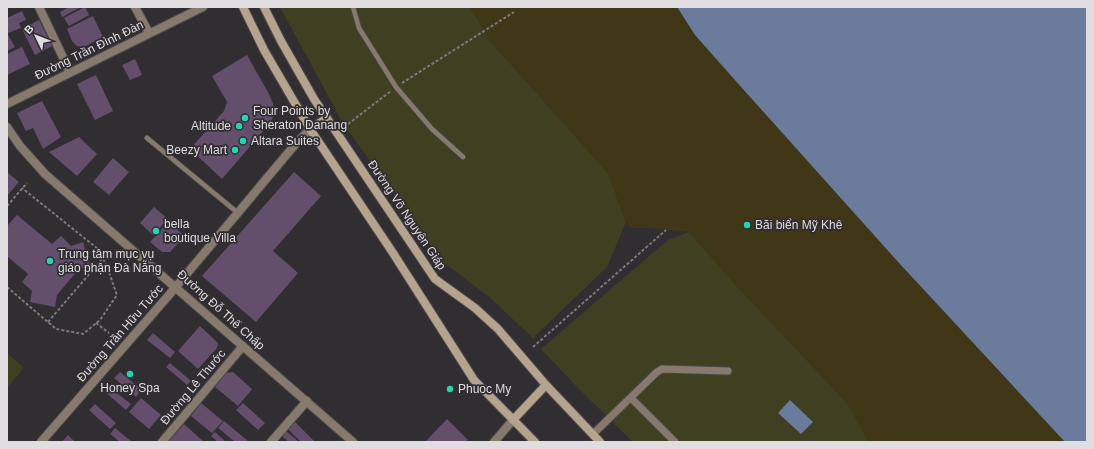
<svg xmlns="http://www.w3.org/2000/svg" width="1094" height="449" viewBox="0 0 1094 449" font-family="Arial,sans-serif">
<style>
.green{fill:#3f4022}
.sand{fill:#3f3716}
.water{fill:#6b7b9c}
.building{fill:#634e6c}
.lines{fill:none;stroke-linecap:round;stroke-linejoin:round}
.service-casing{stroke:#4d4a4e;stroke-width:6}
.pedestrian-casing{stroke:#4d4a4e;stroke-width:9}
.minor-casing{stroke:#4d4a4e;stroke-width:10}
.secondary-casing{stroke:#4d4a4e;stroke-width:10}
.path{stroke:#7c7a7d;stroke-width:2;stroke-dasharray:3 2;stroke-linecap:butt}
.service{stroke:#857a6c;stroke-width:4.5}
.pedestrian{stroke:#857a6c;stroke-width:7}
.minor{stroke:#857a6c;stroke-width:8}
.secondary{stroke:#b5a48d;stroke-width:8}
.poi-dot{fill:#21d5af;stroke:#312e32;stroke-width:1.5}
.labels{text-anchor:middle;dominant-baseline:central;stroke-width:3.5;stroke-linejoin:round;paint-order:stroke}
.street-label{font-size:12px;fill:#dfdde0;stroke:#312e32}
.poi-label{font-size:12px;fill:#dfdde0;stroke:#312e32;text-anchor:start}
</style>
<rect width="100%" height="100%" fill="#312e32"/>
<path class="green" d="M280 7H470L492 43 608 173 626 222 607 267 533 338 488 296 443 262 344 125Z
M689 232 736 285 848 404 869 442H633L579 389 541 349 668 240Z
M7 353 24 368 7 388Z"/>
<path class="sand" d="M470 7H677L695 35 899 263 1065 442H869L848 404 736 285 689 232 652 228H631L626 222 608 173 492 43Z"/>
<path class="water" d="M677 7H1087V442H1065L899 263 742 88 695 35Z
M790 400 813 422 801 434 778 413Z"/>
<path class="building" d="M69 7H81L62 17 60 12Z
M85 7 89 15 69 26 64 18Z
M22 11 26 20 19 23 21 28 8 33 7 18Z
M93 16 103 37 84 47 77 46 72 41 67 29Z
M39 20 52 46 35 55 22 29Z
M7 33 15 47 7 51Z
M22 47 30 64 7 75V54Z
M247 55 269 94 273 104 274 114 271 122 222 179 190 149 224 111 227 102 212 76Z
M135 59 142 75 130 80 122 65Z
M96 75 113 111 95 120 77 84Z
M42 101 61 137 43 149 33 128 26 131 17 113Z
M79 137 97 154 77 176 49 152Z
M113 158 129 172 109 195 93 182Z
M7 172 19 182 7 196Z
M294 172 321 196 273 251 298 273 256 322 202 276Z
M154 207 168 219 153 235 140 223Z
M17 215 52 244 61 236 71 246 83 242 90 265 78 270 57 295 55 307 30 302 32 291 22 282 28 274 7 256V224L8 225Z
M168 222 185 236 170 252H162L150 242Z
M200 326 218 343 217 348 198 369 178 351Z
M153 333 175 352 170 358 147 340Z
M170 363 191 381 187 385 166 367Z
M120 372 142 390 136 397 114 378Z
M233 372 252 389 238 406 215 387 226 373Z
M109 387 131 404 126 410 105 392Z
M141 398 161 415 149 429 129 412Z
M201 403 223 421 212 433 191 416Z
M243 403 265 423 258 430 236 410Z
M95 404 116 423 110 429 89 410Z
M447 419 468 440 465 442H425Z
M224 421 248 441 246 442H235L218 428Z
M295 422 315 442H301L288 429Z
M184 424 204 442H171L169 441Z
M115 428 132 442H120L110 434Z
M286 431 299 442H289L282 436Z
M215 432 226 442H218L211 436Z
M68 435 75 442H62Z"/>
<g class="lines">
<g class="service-casing">
<path id="service" d="M353 7 359 28 396 87 432 129 463 157
M147 138 238 213"/>
</g>
<g class="pedestrian-casing">
<path id="pedestrian" d="M631 398 675 442
M593 434 657 372 662 369 728 371"/>
</g>
<g class="minor-casing">
<path id="minor" d="M39 7 70 72
M135 7 149 33
M7 104 203 7
M7 127 20 146 45 174 353 442
M41 442 169 295 293 147 310 129
M162 442 243 346
M271 442 307 401
M494 442 513 420"/>
</g>
<g class="secondary-casing">
<path id="secondary" d="M243 7 264 50 310 129 393 253 474 380 535 442
M264 7 281 41 314 99 435 279 475 308 498 329 546 385 600 442
M310 129 327 118
M513 420 546 385"/>
</g>
<path class="path" d="M402 83 514 12
M344 127 391 91
M7 206 27 183
M7 287 56 329 83 334 100 320 117 295 106 264 98 249 22 188
M48 322 103 258
M96 323 109 333
M533 347 666 230"/>
<use href="#service" class="service"/>
<use href="#pedestrian" class="pedestrian"/>
<use href="#minor" class="minor"/>
<use href="#secondary" class="secondary"/>
</g>
<g class="poi-dot">
<circle cx="245" cy="118" r="4"/>
<circle cx="239" cy="126" r="4"/>
<circle cx="243" cy="141" r="4"/>
<circle cx="235" cy="150" r="4"/>
<circle cx="747" cy="225" r="4"/>
<circle cx="156" cy="231" r="4"/>
<circle cx="50" cy="261" r="4"/>
<circle cx="130" cy="374" r="4"/>
<circle cx="450" cy="389" r="4"/>
</g>
<g class="labels">
<g class="street-label">
<text transform="translate(89 50) rotate(-26)">Đường Trần Đình Đàn</text>
<text transform="translate(407 215) rotate(56)">Đường Võ Nguyên Giáp</text>
<text transform="translate(221 310) rotate(42)">Đường Đỗ Thế Chấp</text>
<text transform="translate(120 333) rotate(-49)">Đường Trần Hữu Tước</text>
<text transform="translate(193 387) rotate(-50)">Đường Lê Thước</text>
</g>
<g class="poi-label">
<text x="253" y="111">Four Points by<tspan x="253" dy="14">Sheraton Danang</tspan></text>
<text x="231" y="126" text-anchor="end">Altitude</text>
<text x="251" y="141">Altara Suites</text>
<text x="227" y="150" text-anchor="end">Beezy Mart</text>
<text x="164" y="224">bella<tspan x="164" dy="14">boutique Villa</tspan></text>
<text x="755" y="225">Bãi biển Mỹ Khê</text>
<text x="58" y="254">Trung tâm mục vụ<tspan x="58" dy="14">giáo phận Đà Nẵng</tspan></text>
<text x="130" y="388" text-anchor="middle">Honey Spa</text>
<text x="458" y="389">Phuoc My</text>
</g>
</g>
<rect width="1094" height="449" fill="none" stroke="#dfdde0" stroke-width="16"/>
<g transform="translate(36 36) rotate(313)" stroke="#312e32" stroke-width="3" paint-order="stroke">
<path d="M0-3L7 15L0 10L-7 15Z" fill="#dfdde0"/>
<text y="-6" font-size="11" font-weight="bold" text-anchor="middle" fill="#dfdde0">B</text>
</g>
</svg>
